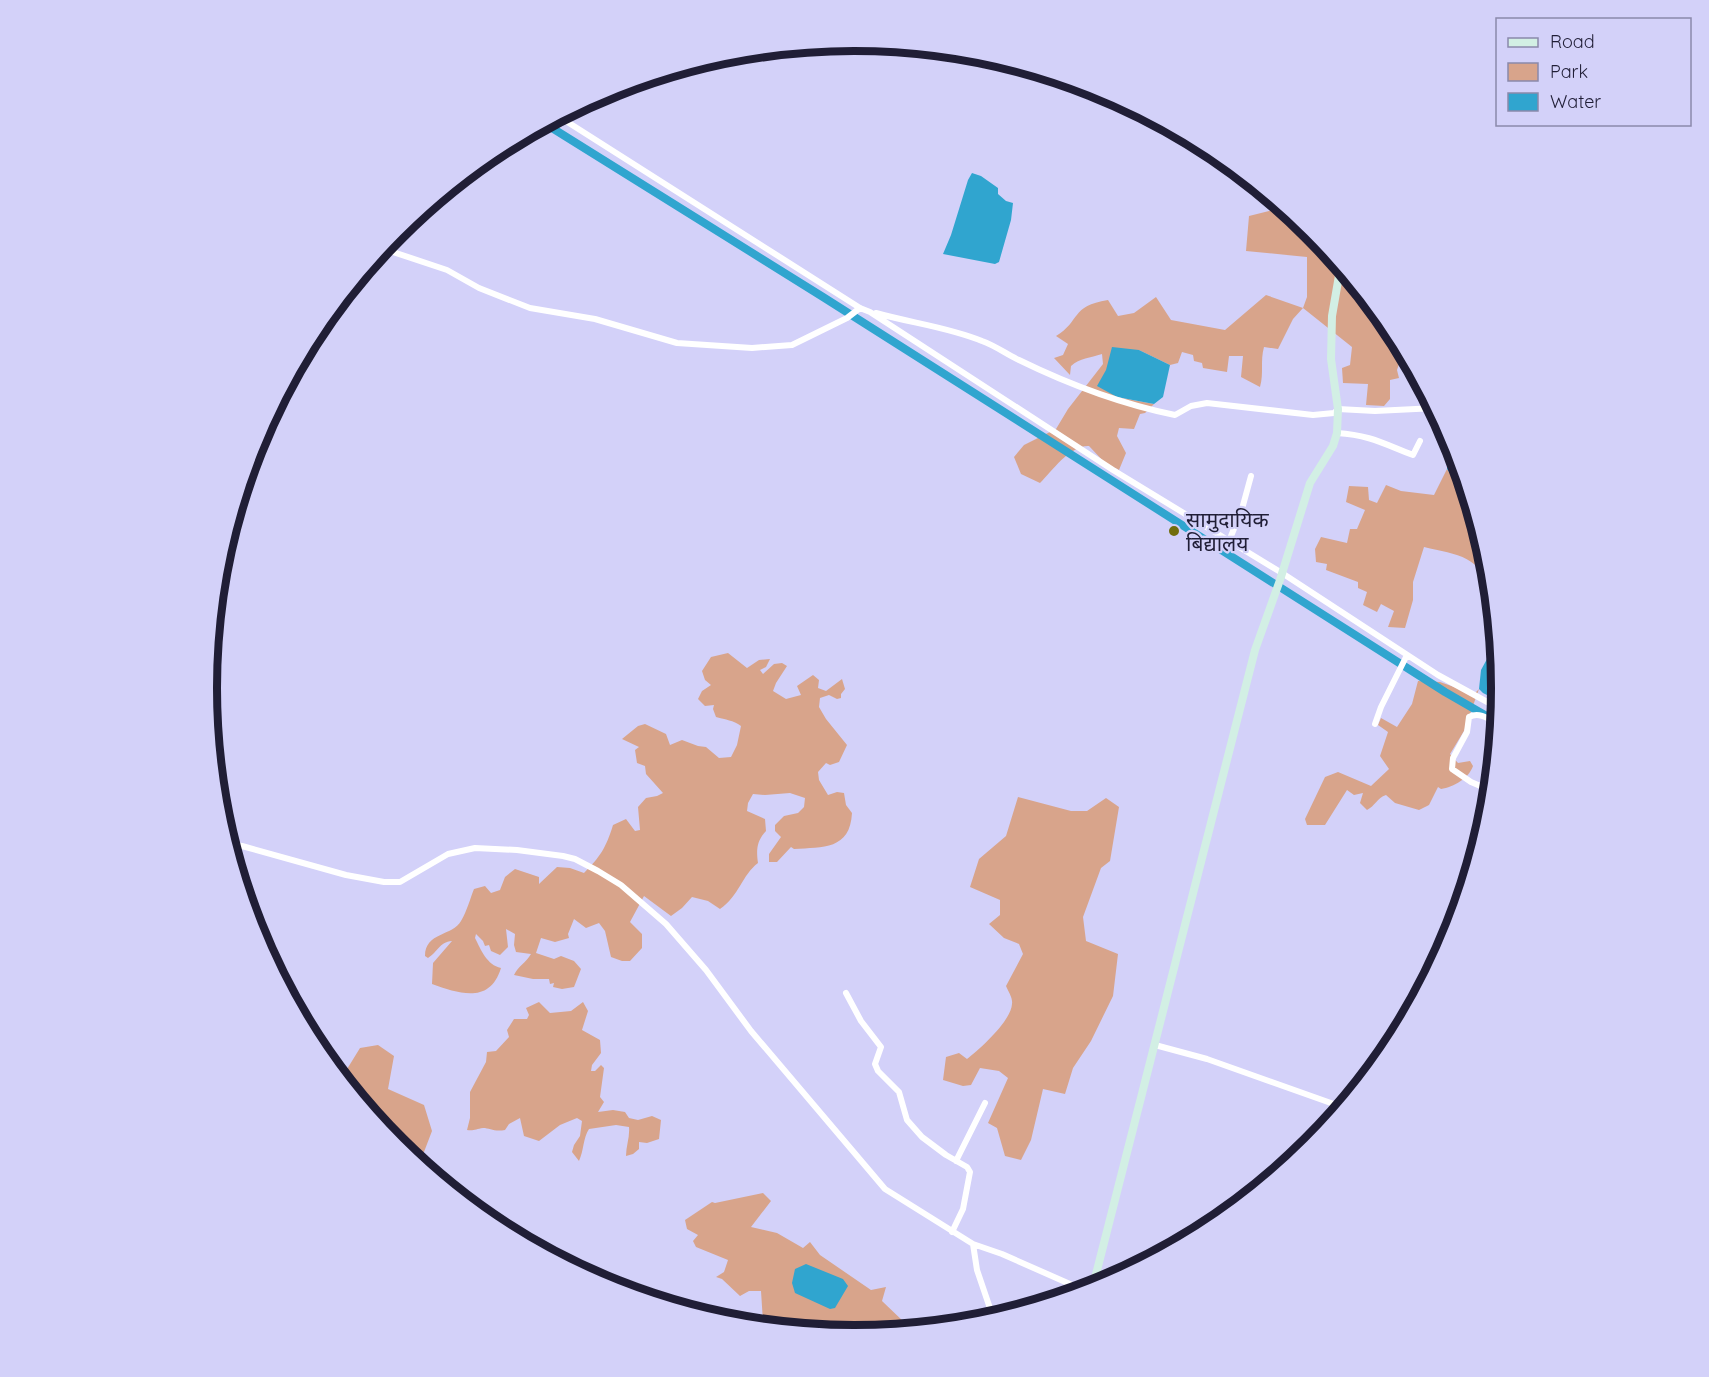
<svg xmlns="http://www.w3.org/2000/svg" width="1709" height="1377" viewBox="0 0 1709 1377" font-family="Quicksand,'Noto Sans Devanagari',sans-serif">
<style>
.green{fill:#d8a48b}
.water{fill:#30a5cf}
.lines{fill:none;stroke-linecap:round;stroke-linejoin:round}
.canal{stroke:#30a5cf;stroke-width:8}
.street{stroke:#fff;stroke-width:6}
.secondary{stroke:#d2efe4;stroke-width:8}
.poi-dot{fill:#716d0c;stroke:#d3d1f9;stroke-width:2}
.labels{text-anchor:middle;dominant-baseline:central;stroke-width:4.5;stroke-linejoin:round;paint-order:stroke}
.poi-label{font-size:21px;fill:#201e36;stroke:#d3d1f9;text-anchor:start}
.rim{fill:none;stroke:#201e36;stroke-width:8}
</style>
<rect width="100%" height="100%" fill="#d3d1f9"/>
<path class="green" d="M1277 209C1311 220 1326 247 1348 273L1347 280H1353L1393 329 1409 357 1402 355 1397 370 1399 378 1390 380V399L1384 406 1366 405 1368 384 1343 383 1342 368 1350 365 1352 347 1303 308 1293 319 1278 349 1264 347C1260 361 1264 373 1260 387L1241 377 1243 356H1229L1227 372 1203 368 1202 363 1194 361 1193 355 1182 352 1178 363 1170 365 1139 350 1117 397 1154 404 1145 413 1140 414 1134 429 1119 428 1117 436 1126 453 1119 470 1105 463 1089 446C1070 445 1052 471 1040 483L1021 474 1014 457 1024 445 1056 429 1068 409 1103 364 1102 354C1090 358 1080 358 1071 366L1070 375 1054 358 1063 355 1068 344 1056 336C1081 321 1070 306 1108 300L1118 316 1134 313 1156 297 1171 320 1225 330 1266 295 1303 308 1307 297V257L1246 251 1249 216Z
M1447 469 1456 482 1466 483 1490 562 1494 601 1488 596C1484 555 1457 555 1424 547L1413 582V600L1405 628 1388 627 1394 611 1381 604 1377 612 1363 605 1367 592 1358 588V582L1326 570 1327 564 1316 562 1315 549 1321 537 1347 543 1350 529H1357L1365 510 1346 502 1349 486 1368 487 1369 500 1377 503 1386 485 1401 491 1434 495Z
M728 653 747 668 759 660 770 659 766 667 760 670 763 674 774 664 782 663 787 666 776 683 773 691 786 699 801 695 797 686 813 675 819 680 818 688 826 691 842 679 845 689 841 694V698L837 699 829 695 820 698 819 707 826 719 847 745 839 762 830 765 826 763 818 772 819 780 828 795 837 792 844 793 846 805 852 813C850 850 823 847 794 849L791 847 777 862H769V854L781 837 775 831V825L784 816 798 813 804 807 805 798 790 793 765 795 753 794 748 803 747 811 765 819 766 831C757 841 756 849 758 863 742 875 739 896 720 909L708 901 692 897 682 908 671 916 644 896 630 922 642 934V948L630 961H622L611 957 605 931 599 923 586 928 574 919 568 934 569 938 555 942 541 938 536 953 554 959 561 956 574 961 581 969 574 987 562 989 553 987 554 983 550 984 549 979H533L514 975C518 966 526 963 531 954L516 952 514 945 515 934 506 929 508 947 500 955 491 951 489 945 485 946 483 941 476 934 475 938C481 950 487 965 501 968 490 1004 460 994 432 984L433 963 452 941C439 942 438 952 428 958L425 956C425 932 453 936 461 921 467 911 470 899 474 889L485 886 491 893 500 890 505 877 515 869 539 877V884L557 867 570 868 584 873C600 857 606 848 613 825L626 819 635 831 640 830 638 807 646 798 657 796 663 793 646 774 645 766 637 763 635 750 639 747 622 739 638 726 645 724 666 734 670 745 682 740 698 746 706 747 719 758 731 757 737 745 741 726C733 720 726 720 716 717L713 709 714 705 705 706 698 699 702 691 711 685 705 680 702 671 711 657Z
M1418 681 1440 682 1474 694 1479 689 1464 731 1450 754 1458 763 1470 761 1473 766C1469 778 1454 787 1441 789L1438 787 1429 805 1419 810 1395 803 1386 795C1377 798 1375 806 1367 810L1360 803 1363 793 1354 795 1347 790 1325 825H1307L1305 819 1325 777 1338 772 1371 786 1389 769 1380 756 1388 732 1378 725 1381 718 1397 727 1412 704Z
M1018 797 1071 811H1087L1106 798 1119 807 1110 861 1101 868 1083 917 1086 941 1118 954 1113 996 1091 1041 1073 1068 1065 1094 1043 1089 1031 1140 1021 1160 1005 1156 997 1128 988 1123 1008 1078 999 1071 980 1068 971 1085 963 1086 943 1080 946 1057 959 1053 967 1059C980 1049 1011 1021 1012 1004 1013 998 1008 991 1006 986L1023 954 1019 944 1004 938 989 924 1000 915V900L970 887 979 859 1006 836Z
M539 1002 550 1013 571 1011 583 1002 588 1011 582 1030 600 1040 601 1053 592 1065 591 1071H595L601 1065 604 1068 600 1097 604 1102 598 1112 613 1110 625 1112 629 1118 638 1120 652 1116 661 1120 659 1139 647 1143 639 1142V1149L633 1154 626 1156C626 1146 630 1137 629 1127L616 1125 589 1129C583 1138 584 1150 579 1161L572 1152 574 1145 580 1136 582 1121 577 1118 560 1125 539 1141 524 1136 520 1118 509 1124 505 1130C494 1132 490 1128 483 1128 476 1129 474 1131 467 1130L470 1118V1092L486 1062 487 1052 496 1051 509 1037 507 1030 514 1019H527L529 1015 526 1008Z
M378 1045 394 1056 388 1089 424 1105 432 1131 419 1165 396 1146 339 1077 344 1074 360 1048Z
M763 1193 771 1201 751 1227 777 1233 803 1248 810 1242 820 1255 871 1290 886 1287 882 1301 905 1323 900 1331 875 1326 871 1335 854 1336 768 1327 763 1322 761 1291H749L740 1296 722 1279 716 1277 724 1272 728 1260 696 1247 693 1241 698 1235 687 1229 685 1220 712 1202 715 1203Z"/>
<path class="water" d="M972 173 981 176 998 188V194L1006 201 1013 203 1011 220 999 262 995 264 943 254 951 235 968 180Z
M1112 347 1139 350 1170 365 1163 397 1154 404 1117 397 1097 386 1106 370Z
M1452 438 1453 441 1466 483 1456 482 1447 469Z
M1487 659 1500 661 1502 689 1501 702 1483 693 1479 689 1481 670Z
M806 1264 843 1279 848 1286 835 1308 830 1309 795 1293 792 1283 795 1269Z"/>
<g class="lines">
<path class="canal" d="M544 123 823 297 1445 692 1490 718"/>
<path class="street" d="M558 116 860 308 870 312 1113 470 1282 573 1438 675 1500 709
M381 248 447 270 479 288 530 308 595 319 677 343 752 348 792 345 847 318 860 308
M876 313C911 323 948 327 982 341 996 346 1006 354 1019 360 1068 384 1121 404 1175 415L1191 406 1207 403 1313 415 1334 413 1338 409 1375 411 1436 408
M1337 433C1370 435 1384 444 1413 455L1420 441
M1229 541 1242 509 1251 476
M1375 724 1381 707 1407 655
M1492 791 1471 782 1452 769 1453 758 1467 732 1469 717C1480 711 1490 720 1499 725
M228 844 242 846 346 875 384 882H400L448 854 475 848 517 850 563 856 575 859 598 871 621 885 666 924 706 970 751 1031 885 1189 973 1244 1002 1254 1088 1292
M846 993 861 1021 881 1047 875 1064 878 1071 899 1092 907 1120 922 1137 946 1155 967 1167 970 1172 963 1209 952 1232
M1155 1045 1207 1059 1345 1108
M956 1161 985 1103
M973 1244 977 1270 994 1320
M577 1271C628 1278 677 1301 724 1323"/>
<path class="secondary" d="M1092 1290 1255 650 1280 580 1310 483 1333 446 1337 433 1338 409 1331 359 1332 316 1341 264"/>
</g>
<circle class="poi-dot" cx="1174" cy="531" r="6"/>
<g class="labels">
<g class="poi-label">
<text x="1186" y="519">सामुदायिक<tspan x="1186" dy="24">बिद्यालय</tspan></text>
</g>
</g>
<path d="M0 0H1709V1377H0ZM217 688a637 637 0 1 1 1274 0a637 637 0 1 1-1274 0Z" fill="#d3d1f9" fill-rule="evenodd"/>
<path class="rim" d="M217 688a637 637 0 1 1 1274 0a637 637 0 1 1-1274 0Z"/>
<rect x="1496" y="18" width="195" height="108" fill="#d3d1f9" stroke="#8b89ab" stroke-width="1.5"/>
<rect x="1508" y="38" width="30" height="9" fill="#d2efe4" stroke="#8b89ab" stroke-width="1.5"/>
<text x="1550" y="48" font-size="18" fill="#201e36">Road</text>
<rect x="1508" y="63" width="30" height="18" fill="#d8a48b" stroke="#8b89ab" stroke-width="1.5"/>
<text x="1550" y="78" font-size="18" fill="#201e36">Park</text>
<rect x="1508" y="93" width="30" height="18" fill="#30a5cf" stroke="#8b89ab" stroke-width="1.5"/>
<text x="1550" y="108" font-size="18" fill="#201e36">Water</text>
</svg>
